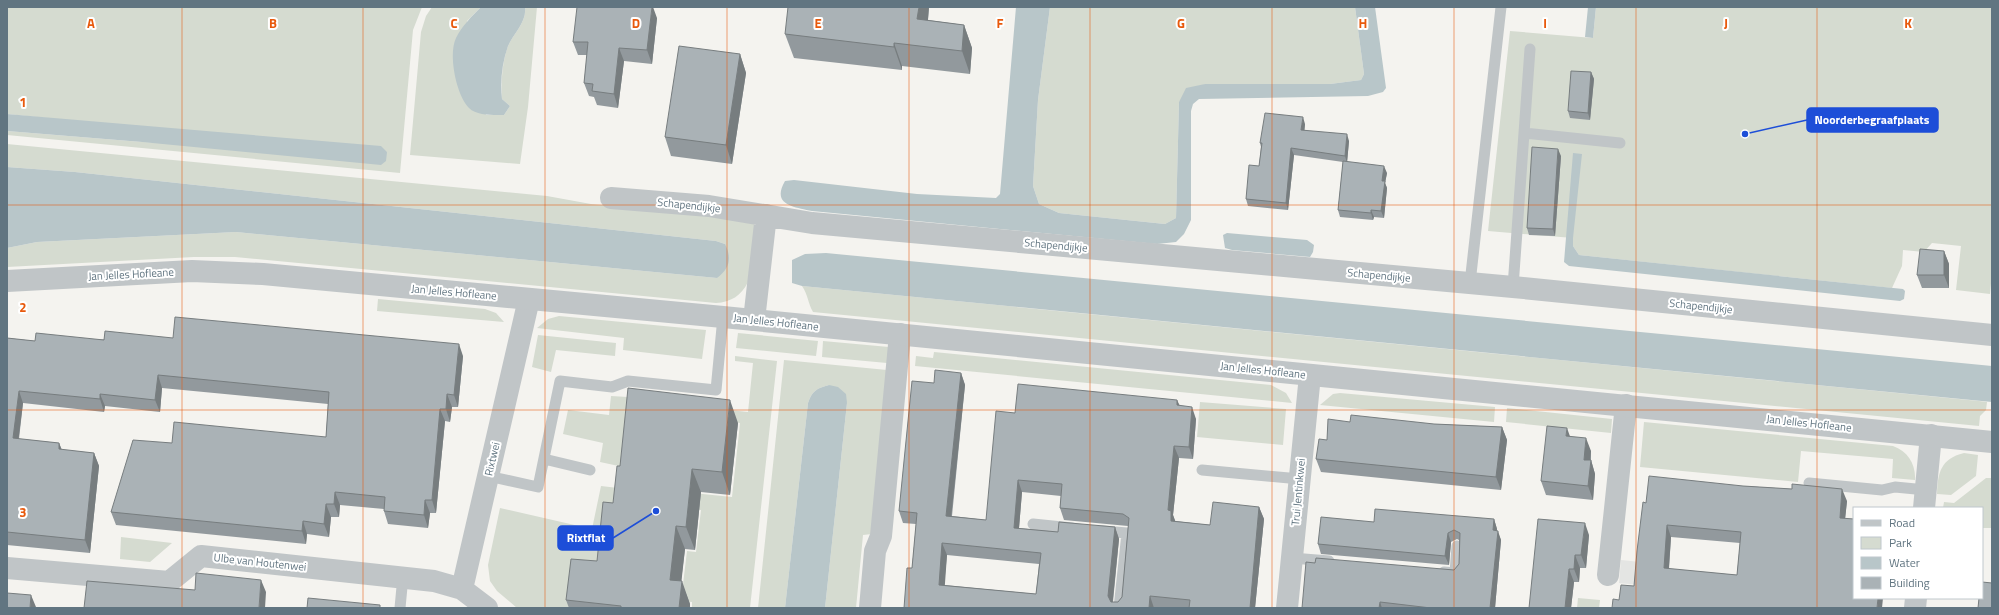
<svg xmlns="http://www.w3.org/2000/svg" width="1999" height="615" viewBox="0 0 1999 615" font-family="'Titillium Web',sans-serif">
<style>
.built{fill:#e4e5e3}
.green{fill:#d5dbd0}
.water{fill:#b8c6c9}
.lines{fill:none;stroke-linecap:round;stroke-linejoin:round}
.service{stroke:#c0c5c7;stroke-width:11}
.minor{stroke:#c0c5c7;stroke-width:22}
.tertiary{stroke:#c0c5c7;stroke-width:22}
.wall{fill:#92999d;fill-rule:evenodd}
.shaded-wall{fill:#777d7f}
.building{fill:#aab2b6;stroke:#777d7f;fill-rule:evenodd}
.grid{fill:none;stroke:#e8590c;stroke-width:1;stroke-opacity:0.55}
.labels{text-anchor:middle;dominant-baseline:central;stroke-width:4;stroke-linejoin:round;paint-order:stroke}
.street-label{font-size:11px;fill:#617581;stroke:#fff}
.grid-label{font-size:13px;text-anchor:middle;font-weight:bold;fill:#e8590c;stroke:#fff;stroke-width:4;stroke-linejoin:round;paint-order:stroke}
.leader{fill:none;stroke:#1d4ed8;stroke-width:1.5}
.callout-dot{fill:#1d4ed8;stroke:#fff;stroke-width:1.5}
.callout{fill:#1d4ed8;stroke:#1d4ed8;stroke-width:1.5}
.callout-label{font-size:12px;text-anchor:middle;font-weight:bold;fill:#fff}
</style>
<rect width="100%" height="100%" fill="#f4f3ef"/>
<path class="built" d="M1621 560 1669 565 1639 585 1619 583Z"/>
<path class="green" d="M7 7H422L413 30 400 173 7 135V131L142 142 387 152 7 114Z
M432 7H481L467 21 486 115H504L510 106 502 99C501 81 502 63 508 46 514 33 527 22 525 7H537L528 107 520 164 410 155 421 32 426 16Z
M1050 7H1355L1364 74 1361 80 1330 84H1205L1179 102 1176 218 1165 224 1059 213 1039 204 1033 186 1038 100Z
M1596 7H1992V273L1990 294 1956 290 1961 246 1932 243 1924 252 1903 250 1902 266 1892 288 1579 255 1573 246V238L1488 231 1510 31 1593 38Z
M7 144 547 196 591 204 750 219 755 225 748 282C741 296 731 302 716 303L235 257H194L7 267V248L37 242 236 232 717 278 725 244 716 241 75 172 7 167Z
M802 286 1979 401 1987 402 1986 410 1980 416 1979 426 813 312C808 303 808 295 802 286Z
M378 299 485 309 496 313 504 322 377 311Z
M559 316 706 330 702 359 623 350 624 338 537 328 548 319Z
M738 333 818 341 816 356 736 348Z
M538 335 616 343 615 356 556 350 551 372 532 367Z
M823 341 889 347 887 363 822 357Z
M934 352 1271 385 1286 393 1292 403 915 366 916 356 933 358Z
M735 356 777 361 750 608H692V602L681 601 687 551 696 552 701 510 681 508 683 492 732 497 740 423 728 421 729 410 748 412 753 363 735 361Z
M784 360 887 370 872 534 863 535 856 608H825L847 403 829 385C817 388 812 391 808 403L785 608H758Z
M1340 393 1495 407 1494 422 1320 405 1333 394Z
M611 396 628 397V468L600 462 603 443 563 434 568 410 609 415Z
M1200 402 1286 409 1283 445 1197 437Z
M1507 408 1612 419 1611 433 1506 422Z
M1644 422 1893 446C1908 451 1916 465 1915 480L1892 478 1893 459 1801 451 1798 482 1640 467Z
M1964 453 1978 455 1976 476 1951 495 1937 494C1938 473 1940 459 1964 453Z
M1986 478H1992L1991 528H1982V508H1943L1944 502 1954 503Z
M601 486 618 488 597 581 574 608H517L497 591 490 581 488 565 500 508 592 529Z
M121 537 172 543 150 562 120 559Z
M1578 598 1600 600 1599 608H1577Z"/>
<path class="water" d="M481 7H525C527 22 514 33 508 46 502 63 500 81 502 99L510 106 504 115C494 115 477 116 469 108 456 95 448 54 456 38 462 26 472 16 481 7Z
M1016 7H1050L1038 100 1033 186 1039 204 1059 213 1165 224 1176 218 1179 102 1186 88 1205 84H1330L1361 80 1364 74 1355 7H1375L1386 88 1383 92 1368 96 1199 99 1193 104 1191 111V220L1184 234 1176 242 1157 244 812 211C794 207 771 205 785 181L794 180 917 194 996 198 1000 194Z
M1588 7H1596L1593 38 1585 37Z
M7 114 381 146 387 152 386 161 381 165 142 142 7 131Z
M1573 153 1582 154 1573 238V246L1579 255 1903 289 1905 291 1904 299 1900 301 1569 266 1564 262Z
M7 167 75 172 716 241 725 244C732 258 730 268 717 278L236 232 37 242 7 248Z
M1227 233 1307 240 1314 245 1313 252 1310 257 1232 250 1225 248 1223 235Z
M826 253 1992 366V402L802 286 792 283V260L805 254Z
M829 385 838 387 846 394 847 403 825 608H785L808 403C812 391 817 388 829 385Z"/>
<g class="lines">
<path class="service" d="M1524 133 1620 143
M1470 283 1501 7
M1513 287 1530 49
M544 459 590 470
M1202 470 1300 479
M488 476 538 487 560 381 612 387 628 381 716 390 723 317
M1809 483 1882 490 1895 487 1926 490
M1033 524 1072 528
M1103 531 1127 533 1119 608
M1292 558 1329 561
M1444 572 1455 573 1457 546
M400 608 403 576"/>
<path class="minor" d="M611 198 709 206 812 223 1513 287 1992 335
M754 320 766 215
M1924 508 1931 435
M7 568 169 582 201 556 434 581 462 589 487 608
M1608 575 1626 405
M462 589 529 299
M870 608 875 551 881 536 900 334
M1287 608 1310 375
M1915 608 1916 598"/>
<path class="tertiary" d="M7 281 192 271 263 274 723 317 1992 442"/>
</g>
<path class="wall" d="M929 7 928 20 964 25 972 48 970 74 902 66V70L794 58 785 34Z
M657 18 652 64 624 61 618 108 597 105 594 97 589 96 584 83 587 55H578L573 42Z
M740 54 746 73 732 164 671 156 665 137Z
M1591 72 1594 79 1590 120 1570 118 1568 111Z
M1305 124 1304 130 1349 141 1347 162 1387 173 1385 183 1387 188 1384 218 1374 217 1373 220 1340 217 1338 210 1343 162 1294 155 1288 210 1248 206 1246 199 1259 166 1261 147 1260 143Z
M1561 156 1555 236 1529 235 1527 228Z
M1944 251 1949 264V288H1922L1917 275Z
M7 338 35 341 173 338 463 356 458 407H452L450 422 445 421 436 513H430L428 528 388 524 384 511V509L340 505 339 517H331L329 537 307 534 306 544 116 525 111 512 172 443 326 437 328 404 162 388 160 412 105 406 104 412 23 403 19 439 59 443 62 450 94 453 99 466 90 553 7 545Z
M961 373 965 385 952 516 986 520 1015 413 1177 400 1180 406 1196 419 1193 459 1179 458 1173 515 1175 521 1210 525 1259 507 1264 519 1255 608H904L912 568 916 524 903 523 899 511 934 383ZM1022 492 1061 496 1060 508 1064 520 1128 526 1122 597 1118 602H1113L1119 539 1115 527 1058 532 1019 528ZM947 555 1039 564 1036 594 944 585Z
M1350 422 1434 424 1502 427 1507 440 1501 490 1321 472 1316 459 1327 440Z
M738 423 730 495 701 492 695 550 685 549 681 581 690 604V608H569L566 600 597 561 613 503Z
M1570 436 1591 451V460L1595 474 1593 500 1546 495 1541 481Z
M1743 486 1792 489 1847 501 1845 518 1854 598 1619 600 1634 586 1646 503ZM1671 537 1740 543 1737 575 1669 569Z
M1494 519 1497 529V531L1501 540 1495 608H1302L1315 563 1454 570 1459 564V540L1457 539 1451 542 1449 565 1321 554 1318 544 1374 522Z
M1589 535 1586 568H1580L1579 582H1574L1571 608H1529Z"/>
<path class="shaded-wall" d="M652 7H653L657 18 652 64 647 50Z
M919 7H929L926 42 917 19Z
M964 25 972 48 970 74 962 51Z
M894 43 902 66V70L894 47Z
M619 48 624 61 618 108 614 94Z
M740 54 746 73 732 164 726 145Z
M1591 72 1594 79 1590 120 1588 113Z
M1303 117 1305 124 1304 137 1301 130Z
M1347 134 1349 141 1347 163 1345 156Z
M1291 148 1294 155 1288 210 1286 203Z
M1558 149 1561 156 1555 236 1553 229Z
M1384 166 1387 173 1385 183 1387 188 1384 218 1381 211 1382 181Z
M1371 210 1374 217 1373 220 1371 213Z
M1944 251 1949 264V288L1944 275Z
M459 344 463 356 458 407 454 395Z
M961 373 965 385 950 528 946 516Z
M158 375 162 388 160 412 155 400Z
M19 391 23 403 17 451 13 438Z
M100 394 105 406 104 412 100 399Z
M447 394 452 407 450 422 446 409Z
M730 400 738 423 730 495 722 472Z
M1177 400 1182 412 1177 405Z
M1192 407 1196 419 1193 459 1189 447Z
M440 409 445 421 436 513 432 500Z
M1502 427 1507 440 1501 490 1496 477Z
M1567 428 1572 442 1566 436Z
M1586 438 1591 451 1589 473 1584 460Z
M59 443 64 456 59 449Z
M1174 446 1179 458 1173 515 1176 523 1171 521 1168 510Z
M94 453 99 466 90 553 85 540Z
M1591 460 1595 474 1593 500 1588 486Z
M692 469 701 492 695 550 686 527Z
M1018 480 1022 492 1018 540 1014 528Z
M1842 489 1847 501 1844 530 1840 518Z
M335 492 340 505 339 517 334 504Z
M425 500 430 513 428 528 424 515Z
M326 504 331 517 329 537 324 524Z
M1259 507 1264 519 1255 608H1250Z
M1494 519 1497 529 1496 540 1493 530Z
M303 521 307 534 306 544 302 531Z
M1585 523 1589 535 1586 568 1581 555Z
M1667 525 1671 537 1668 580 1664 568Z
M676 526 685 549 679 603 670 580Z
M1115 527 1119 539 1112 608 1108 596Z
M1498 531 1501 540 1495 608H1490Z
M1448 533 1451 542 1449 565 1445 556Z
M942 543 947 555 944 597 939 585Z
M1575 555 1580 568 1579 582 1574 569Z
M1569 569 1574 582 1571 608H1565Z
M261 580 266 592 265 608H259Z
M682 581 690 604V608H679Z
M31 595 36 607V608H30Z
M1150 596 1154 608H1149Z
M1878 598H1883L1882 608H1877Z
M1380 602 1382 608H1379Z"/>
<path class="building" d="M577 7H652L647 50 619 48 614 94 592 91 593 84 584 83 588 42H573Z
M788 7H919L917 19 964 25 962 51 894 43V47L785 34Z
M679 46 740 54 726 145 665 137Z
M1571 71 1591 72 1588 113 1568 111Z
M1265 113 1303 117 1301 130 1347 134 1345 156 1291 148 1286 203 1246 199 1249 165 1259 166 1262 143H1260Z
M1532 147 1558 149 1553 229 1527 228Z
M1343 161 1384 166 1382 181H1385L1381 211 1371 210V213L1338 210Z
M1920 249 1944 251V275H1917Z
M175 317 459 344 454 395 447 394 446 409H440L432 500H425L424 515 384 511 385 497 335 492 334 504H326L324 524 303 521 302 531 111 512 133 440 172 443 174 422 326 437 329 392 158 375 155 400 100 394V399L19 391 13 438 59 443V449L94 453 85 540 7 532V338L35 341 36 333 104 340 105 331 173 338Z
M935 370 961 373 946 516 986 520 996 411 1015 413 1018 384 1177 400V405L1192 407 1189 447 1174 446 1168 510 1171 511V521L1210 525 1213 502 1259 507 1250 608H1189L1190 600 1150 596 1149 608H904L907 568H912L917 513 899 511 912 381 934 383ZM1018 480 1062 484 1060 508 1123 514 1129 518 1122 597 1118 602H1111L1108 596 1115 527 1059 522 1058 532 1014 528ZM942 543 1041 553 1036 594 939 585Z
M628 388 730 400 722 472 692 469 686 527 676 526 670 580 682 581 679 608H621V606L566 600 571 559 597 561 603 502 613 503 617 466H620Z
M1351 415 1434 424 1502 427 1496 477 1316 459 1319 439 1327 440 1328 419 1350 422Z
M1547 426 1567 428 1566 436 1586 438 1584 460H1591L1588 486 1541 481Z
M1649 476 1743 486 1792 489V484L1842 489 1840 518 1854 519V598H1878L1877 608H1612L1613 599 1619 600 1621 585 1634 586 1637 551 1643 502 1646 503ZM1667 525 1741 532 1737 575 1664 568Z
M1375 509 1494 519 1493 530 1498 531 1490 608H1431L1380 602 1379 608H1302L1306 562 1315 563 1316 558 1454 570 1459 564 1460 533 1454 530 1448 533 1445 556 1318 544 1321 517 1374 522Z
M1538 519 1585 523 1581 555H1575L1574 569H1569L1565 608H1529Z
M196 573 261 580 259 608H84L87 581 195 590Z
M1982 582 1992 583V608H1978L1979 598H1982Z
M7 593 31 595 30 608H7Z
M308 598 380 605V608H307Z"/>
<path class="grid" d="M182 7V608M363 7V608M545 7V608M727 7V608M909 7V608M1090 7V608M1272 7V608M1454 7V608M1636 7V608M1817 7V608M7 205H1992M7 410H1992"/>
<g class="labels">
<g class="street-label">
<text transform="translate(689 205) rotate(6)">Schapendijkje</text>
<text transform="translate(1056 245) rotate(5)">Schapendijkje</text>
<text transform="translate(131 274) rotate(-3)">Jan Jelles Hofleane</text>
<text transform="translate(1379 275) rotate(5)">Schapendijkje</text>
<text transform="translate(454 292) rotate(5)">Jan Jelles Hofleane</text>
<text transform="translate(1701 306) rotate(6)">Schapendijkje</text>
<text transform="translate(776 322) rotate(6)">Jan Jelles Hofleane</text>
<text transform="translate(1263 370) rotate(6)">Jan Jelles Hofleane</text>
<text transform="translate(1809 423) rotate(6)">Jan Jelles Hofleane</text>
<text transform="translate(492 459) rotate(-77)">Rixtwei</text>
<text transform="translate(1298 492) rotate(-85)">Trui Jentinkwei</text>
<text transform="translate(260 562) rotate(6)">Ulbe van Houtenwei</text>
</g>
</g>
<g class="grid-label">
<text x="91" y="28">A</text>
<text x="273" y="28">B</text>
<text x="454" y="28">C</text>
<text x="636" y="28">D</text>
<text x="818" y="28">E</text>
<text x="1000" y="28">F</text>
<text x="1181" y="28">G</text>
<text x="1363" y="28">H</text>
<text x="1545" y="28">I</text>
<text x="1726" y="28">J</text>
<text x="1908" y="28">K</text>
<text x="23" y="107">1</text>
<text x="23" y="312">2</text>
<text x="23" y="517">3</text>
</g>
<path class="leader" d="M1745 134L1807 120M656 511L613 538"/>
<g class="callout-dot">
<circle cx="1745" cy="134" r="4"/>
<circle cx="656" cy="511" r="4"/>
</g>
<g class="callout">
<rect x="1807" y="108" width="131" height="24" rx="4"/>
<rect x="558" y="526" width="55" height="24" rx="4"/>
</g>
<g class="callout-label">
<text x="1872" y="124">Noorderbegraafplaats</text>
<text x="586" y="542">Rixtflat</text>
</g>
<rect width="1999" height="615" fill="none" stroke="#617581" stroke-width="16"/>
<rect x="1853" y="507" width="130" height="92" fill="#ffffff" stroke="#c0c8cd"/>
<rect x="1861" y="520" width="20" height="6" fill="#c0c5c7" stroke="#c0c8cd"/>
<text x="1889" y="527" font-size="12" fill="#617581">Road</text>
<rect x="1861" y="537" width="20" height="12" fill="#d5dbd0" stroke="#c0c8cd"/>
<text x="1889" y="547" font-size="12" fill="#617581">Park</text>
<rect x="1861" y="557" width="20" height="12" fill="#b8c6c9" stroke="#c0c8cd"/>
<text x="1889" y="567" font-size="12" fill="#617581">Water</text>
<rect x="1861" y="577" width="20" height="12" fill="#aab2b6" stroke="#c0c8cd"/>
<text x="1889" y="587" font-size="12" fill="#617581">Building</text>
</svg>
